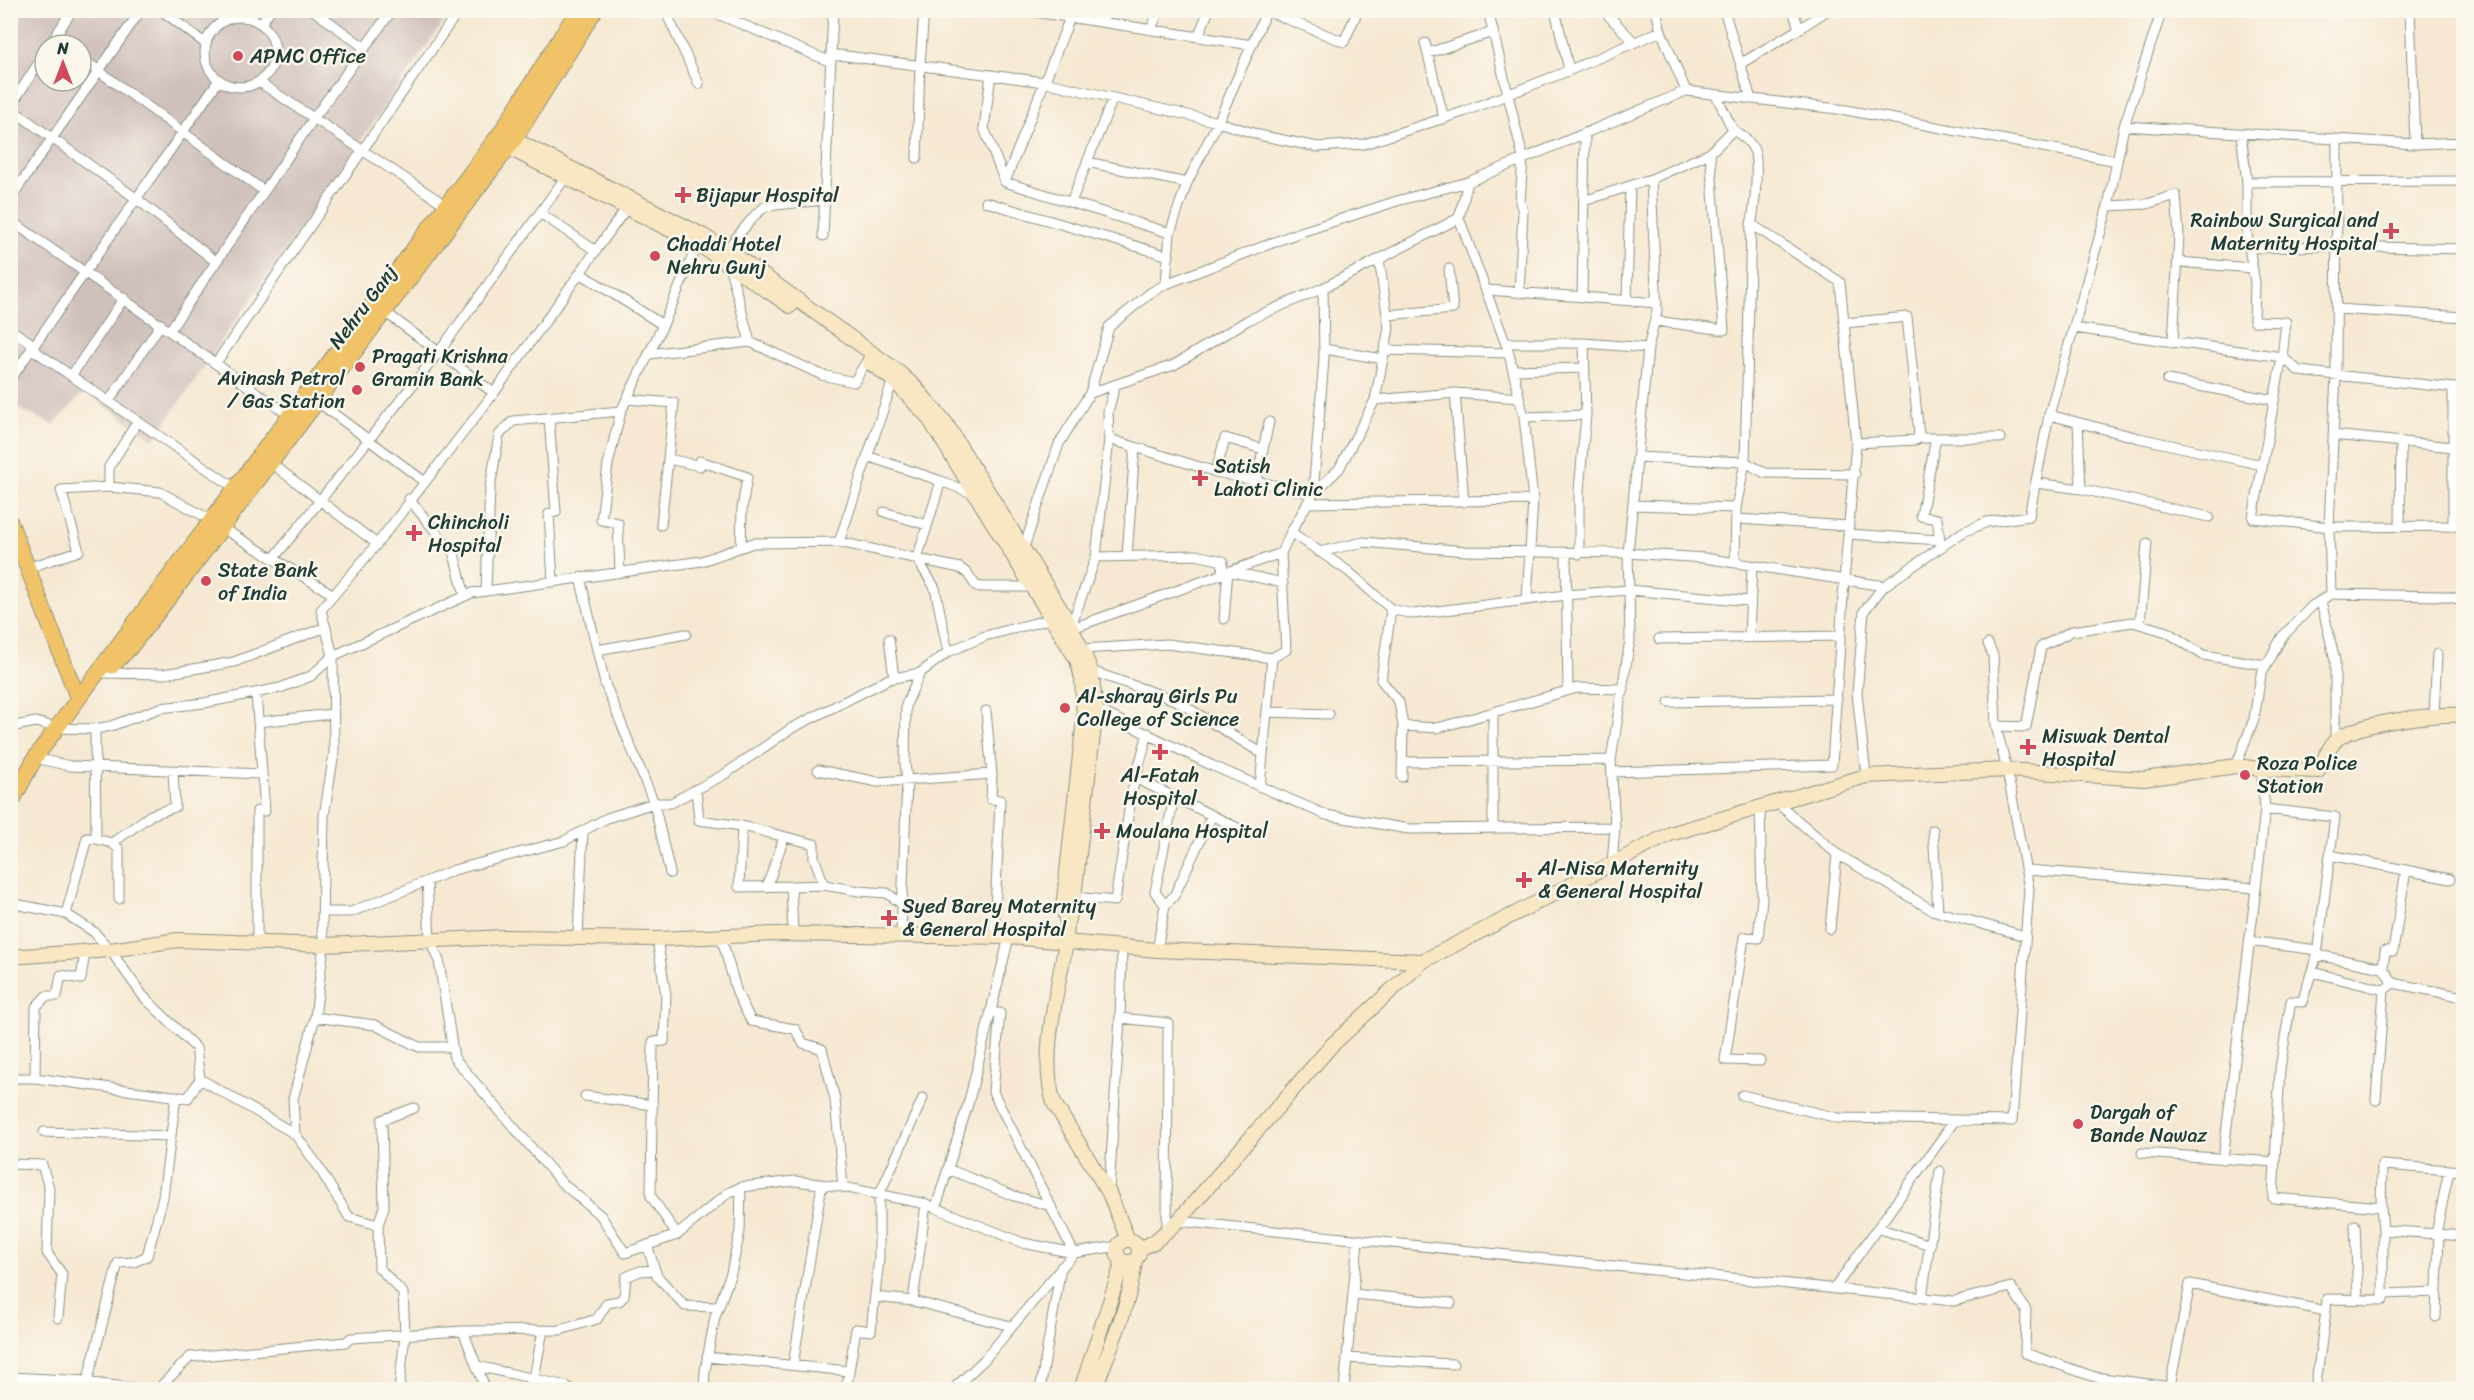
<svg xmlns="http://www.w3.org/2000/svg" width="2474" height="1400" viewBox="0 0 2474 1400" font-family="Sriracha,sans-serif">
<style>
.industrial{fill:#d0c0bc;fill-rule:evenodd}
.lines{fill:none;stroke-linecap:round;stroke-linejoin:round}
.street-casing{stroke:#8a9283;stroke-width:11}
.secondary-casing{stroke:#8a9283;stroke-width:16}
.primary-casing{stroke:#8a9283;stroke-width:17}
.street{stroke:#fff;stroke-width:9}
.secondary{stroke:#f9e7c3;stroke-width:14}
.primary{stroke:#f0c369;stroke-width:15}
.poi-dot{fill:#d1495b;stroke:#fbf7ec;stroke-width:2}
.labels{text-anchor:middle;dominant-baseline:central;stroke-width:5;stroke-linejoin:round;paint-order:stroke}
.poi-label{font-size:20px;fill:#1f3d34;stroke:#fbf7ec;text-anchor:start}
.street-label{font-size:20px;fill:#1f3d34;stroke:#fbf7ec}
</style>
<rect width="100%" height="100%" fill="#fbf7ec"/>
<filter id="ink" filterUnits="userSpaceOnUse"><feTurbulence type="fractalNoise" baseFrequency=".0167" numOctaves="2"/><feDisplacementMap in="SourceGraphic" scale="12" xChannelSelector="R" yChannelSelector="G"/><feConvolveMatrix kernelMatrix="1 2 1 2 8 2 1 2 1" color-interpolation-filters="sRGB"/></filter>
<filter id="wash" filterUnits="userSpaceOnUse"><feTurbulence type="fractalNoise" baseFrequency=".008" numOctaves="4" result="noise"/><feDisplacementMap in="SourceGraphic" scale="24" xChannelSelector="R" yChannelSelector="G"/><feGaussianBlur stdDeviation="1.35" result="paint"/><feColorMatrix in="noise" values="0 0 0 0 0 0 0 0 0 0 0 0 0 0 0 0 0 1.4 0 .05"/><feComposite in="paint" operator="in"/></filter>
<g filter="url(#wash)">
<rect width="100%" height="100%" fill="#f6e8d2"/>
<path class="industrial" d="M11 11H451L154 439 84 392 54 425 11 405ZM45 45H81V81H45Z"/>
</g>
<g filter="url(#ink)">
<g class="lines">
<g class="street-casing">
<path id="street" d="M161 10 206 44
M313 10 365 48
M665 10 699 84
M708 10 831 62
M884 10 924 13
M1022 10 1252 45
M1073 10 1005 182 1170 233
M1488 10 1523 158 1520 202 1523 212 1519 293
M1555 10 1569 70
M1603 10 1634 42
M1656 10 1661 31 1686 91
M1724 10 1751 99
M2410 10 2415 144
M1267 11 1344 42 1358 10
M205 52a35 35 0 1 1 70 0a35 35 0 1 1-70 0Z
M261 24 270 10
M1799 29 1828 10
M1151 30 1159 10
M1198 37 1209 10
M1425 43 1444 119
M50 45 72 10
M1428 53 1493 32
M831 54 1044 82 1218 122 1263 136 1318 147 1364 144 1463 112 1563 73 1661 31
M81 58 264 191
M1740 64 1799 29 1793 10
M991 75 984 128 1005 182
M259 82 450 208
M1716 95 1733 130 1710 153 1651 179 1657 311 1648 348 1628 553 1704 558 1884 586
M10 107 45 53
M10 108 137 199 215 261
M2124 126 2415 144 2464 142
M1733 130C1742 135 1752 142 1755 153 1758 168 1755 210 1751 224L1745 462 1736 508
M1585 134 1582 297 1657 303
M2241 134 2247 182V235L2255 283 2254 321 2286 322 2282 357 2253 518 2329 527 2464 526
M917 158 920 65 924 10
M1087 162 1187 183
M2247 182 2464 181
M10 199 141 10
M1584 201 1651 179
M986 202 1169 256
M1071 202 1113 98
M2108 206 2147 204 2176 195 2179 235 2173 343
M540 213 596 251
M1459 218 1508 350 1524 417 1533 500 1527 600
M10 220 289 415
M823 236 833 10
M2249 248 2337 246 2464 249
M726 250 755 215 766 206 824 200
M2178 262 2252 268
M580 273 663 325
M1166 284 1170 233 1187 183 1218 122 1267 10
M1486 290 1585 297
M1627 300 1630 186
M2337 309 2464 317
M385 312 494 393
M1387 315 1453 309 1449 269
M1655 321 1724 330 1710 153
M1845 323 1907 317 1919 435 1916 440 1856 443
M2074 328 2282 357 2299 371 2464 389
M10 329 34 345
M170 330 314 118 392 10
M750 342 822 375 854 382 869 357
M1506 343H1584
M32 349 235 488
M1324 349 1383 359
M1384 350 1509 353
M649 354 750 342 729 265
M216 363 459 10
M1513 370 1583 368
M71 376 124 298
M10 380 219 80
M2167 380 2274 400
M1090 393 1109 327 1150 293 1166 284 1298 233 1397 201 1468 182
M627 399 674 403 661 525
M1375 400 1455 393
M109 401 161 324
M318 402 425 482
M2049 415 2139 438 2262 465
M1524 417 1586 415 1584 343 1648 348
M549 418 556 512 549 514 553 581
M2078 423 2081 489
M2333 435 2453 447
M1919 438H2000
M1936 438 1921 516 1937 519 1941 547
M1109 439 1216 472 1313 494 1339 469 1375 400 1389 328 1379 259
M867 456 941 481
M1637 457 1745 462 1765 473 1855 474
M669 459 700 466V461L747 477 742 509 741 546
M271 463 377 544
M1216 472 1225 438 1263 449
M1256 482 1269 422
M2036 483 2081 489 2209 517
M109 487V467L138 421
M409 499 454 554 465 596
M1464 502 1455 393 1519 398
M1307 503 1533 500
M1633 505 1736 508 1735 563
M884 512 927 525
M1737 519 1849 526
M2453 526V389
M2400 527 2401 442
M222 528 334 595
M1291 532 1313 494 1324 359 1323 288
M1848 534 1940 540
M839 542 893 380
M1023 550 1059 444 1090 393 1174 365 1248 320 1323 288 1459 218 1468 182 1686 91 1846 110 2117 161
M1319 552 1364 542 1465 551 1628 553 1629 590 1750 601
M1281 553 1291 532 1348 571 1391 609 1413 614 1566 595 1629 590 1630 640 1611 760 1615 827
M1566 554 1568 690
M1579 554V490L1586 415
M1127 556 1135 447
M1096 557 1109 439 1108 412 1115 385
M274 558 439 352 568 174
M27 568 79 551 61 490 109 487 160 492 211 520
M620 572 618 523 601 520 608 464 621 411
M486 589 490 488 499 435 513 421 621 411 663 325 698 244
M2331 594 2329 527 2336 374 2337 140
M2321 601 2335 660V741
M1391 609 1381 680 1399 702 1403 726 1438 728 1577 688 1623 689
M1224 619 1228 571 1283 583
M2140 624 2147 543
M1070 629 1281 553 1286 650 1272 658 1260 787
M1070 629 1096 557 1196 555 1223 561 1222 573
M1749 638 1752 566
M889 639 894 678
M1659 639 1841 636
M1082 649 1167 644 1272 658
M597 650 686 634
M948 652 985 636 1054 618
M1091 671 1175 700 1263 754
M105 673 164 674 234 662 326 627
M256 694 265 811H257V941
M1669 702 1837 699
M1096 709 1213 766 1326 815 1409 829 1615 827 1612 863
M1267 712 1329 714
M1493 712V828
M2434 715 2437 654
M258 722 332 714
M1996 726 2026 727 2041 647 2072 631 2133 622 2167 632 2203 655 2266 665
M10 727 36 722 57 728 95 729 111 726 160 708 204 703 280 688 311 676 333 656 472 593 702 561 753 543 839 542 960 568 968 574 976 586 982 587H1031
M35 758 70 766 262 774
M1402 762 1611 760
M2236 766 2254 719 2261 675 2282 637 2312 606 2331 594 2444 596 2464 600
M2261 769 2265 809 2335 817 2317 955 2302 1002 2291 1001 2280 1069 2273 1198 2381 1207 2383 1230 2464 1236
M818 770 878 782 992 774 986 711
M1612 772 1832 765 1844 581 1856 443 1840 282 1751 224
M992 774 991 799 1000 800 994 936
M1866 776 1857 693 1864 611 1884 586 1963 532 1987 522 2029 516 2049 415 2108 206 2124 126 2162 10
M1402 777 1403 726
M1135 778 1242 830
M696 789 699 820 742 826 814 844V857L824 885 791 886 793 934
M1776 802 1837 854 1932 910 2025 936
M1760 807 1762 898 1758 938 1744 937 1725 1060 1760 1061
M742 826 739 887 791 886
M1933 830 1938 912
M96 839 112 843 119 849V899
M112 843 151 815 175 807 173 771
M2330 855 2450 879
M2027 870 2256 888 2265 809
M670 873 654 803H671L725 774 792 728 889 679 920 673 948 652 935 588 917 559 941 481 974 494
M427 881 430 940 439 961 454 1058 561 1182 601 1216 625 1253 677 1235 728 1193 741 1187 795 1181 843 1187 926 1204 1023 1243 1074 1253
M824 885 859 891 887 893 903 905
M767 887 784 837
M1074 897 1115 901 1132 791 1148 733
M10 903 66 914 87 838 96 839 95 729
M1165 905 1155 892 1174 797
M323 912H351L454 870 564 841 607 818 654 803 605 684 580 577
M66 914 94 932 110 950 143 996 196 1048 200 1079 295 1134 318 1166 349 1217 378 1225 379 1268 403 1293 405 1335 399 1390
M1830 929 1837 854
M721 936 737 993 751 1021 795 1029 803 1043 822 1049 835 1099 843 1187
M901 936 907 780 905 763 906 705 920 673
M578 937 583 831
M657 939 666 995 664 1041 653 1042 651 1196 677 1235
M2249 941 2317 950
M1157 950 1165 905 1174 896 1212 815
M2317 955 2383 968 2393 983 2464 997
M2383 968 2385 951H2393L2406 870
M2312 972 2384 990
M990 1012 1000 1013 993 1092 1074 1253
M315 1017 375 1025 419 1047H452
M1120 1018 1168 1023 1167 1231
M10 1078H35L188 1098 200 1079
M35 1078 36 1007 46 996H57L61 975 81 979 85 952
M1742 1095 1838 1118 2012 1121 2029 889 2007 770 1996 726 1993 655 1988 644
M585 1096 653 1105
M2376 1100 2384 990 2393 983
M44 1132 171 1136
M295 1134 293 1099 315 1017 324 945 322 928 324 816 334 753 333 656 321 610 377 544 494 393 630 203
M2142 1153 2275 1162
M2223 1159 2256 888
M10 1164 42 1165 49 1188 47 1253 62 1274 58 1318
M948 1169 1014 1196 1051 1206
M1109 1191 1120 1018 1122 948
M936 1207 969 1101 1009 937
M2381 1207 2382 1165 2464 1171
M1178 1221 1954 1301 2011 1287 2026 1310 2025 1353 2095 1377 2194 1390
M378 1225 384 1207 382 1120 414 1108
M2355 1225 2358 1299
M1878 1228 1930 1245
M2436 1234 2449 1170
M647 1245 657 1276 685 1306 718 1307
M1834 1289 1955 1120
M1353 1294 1451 1303
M2383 1294 2437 1292
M875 1297 913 1301 926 1204
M1922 1298 1940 1171
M913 1301 1011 1326
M2436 1317 2439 1234
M463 1331 486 1390
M707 1357 849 1371
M1347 1358 1453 1364
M793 1365 822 1184
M477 1366 566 1386 571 1390
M10 1377 88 1381
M2170 1386 2190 1284 2326 1311 2327 1299 2383 1300V1230
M153 1390 91 1383 88 1379 118 1263 134 1262 147 1256 163 1197 176 1096
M154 1390 159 1388 190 1357 346 1342 351 1338 463 1331 560 1330 597 1319 607 1303 619 1301 624 1296 626 1277 640 1271 655 1270
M534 1390V1378L543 1330
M704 1390 705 1371 715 1317 731 1273 740 1231 741 1187
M846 1390 856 1329 871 1331 879 1259V1195L923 1098
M952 1390 984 1360 1074 1253 1118 1246
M1040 1390 1061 1267
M1344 1390 1358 1240
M2315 1390 2326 1311"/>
</g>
<g class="secondary-casing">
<path id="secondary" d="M505 135 702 235 733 254 896 370 915 387 945 422 1064 615 1082 649 1091 671 1096 709 1074 897 1067 922 1066 942 1157 950 1423 961
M501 144 698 244 790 306
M869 362 893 380 928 417 1077 660 1082 678 1084 719 1063 908 1067 922
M10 957 110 950 178 940 324 945 506 937 657 939 775 934 1009 937 1066 942C1058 990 1039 1057 1054 1103L1109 1193 1128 1240
M1117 1251a11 11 0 1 1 22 0a11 11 0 1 1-22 0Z
M1139 1249 1154 1242 1178 1221 1332 1045 1423 961 1670 834 1866 776 2007 770 2144 779 2236 766 2261 769 2318 771C2323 762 2328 750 2334 742 2351 722 2437 714 2464 715
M1081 1390 1123 1261
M1094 1390C1110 1348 1130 1305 1135 1260"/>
</g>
<g class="primary-casing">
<path id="primary" d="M10 522 78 699
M112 666 129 649 178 586 514 140 595 10
M10 805 35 758 78 699 501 132 578 10"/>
</g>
<use href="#street" class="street"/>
<use href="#secondary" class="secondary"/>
<use href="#primary" class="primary"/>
</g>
</g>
<g class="poi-dot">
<circle cx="238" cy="56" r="6"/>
<path d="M680 186h6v6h6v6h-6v6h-6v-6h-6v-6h6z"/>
<path d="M2388 222h6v6h6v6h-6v6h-6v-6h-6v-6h6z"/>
<circle cx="655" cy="256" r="6"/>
<circle cx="360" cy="367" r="6"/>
<circle cx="357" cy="390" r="6"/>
<path d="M1197 469h6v6h6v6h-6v6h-6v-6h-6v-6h6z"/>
<path d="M411 524h6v6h6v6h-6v6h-6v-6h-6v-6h6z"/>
<circle cx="206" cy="581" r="6"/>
<circle cx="1065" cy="708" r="6"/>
<path d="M2025 738h6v6h6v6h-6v6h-6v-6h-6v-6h6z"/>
<path d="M1157 743h6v6h6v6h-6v6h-6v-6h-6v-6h6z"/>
<circle cx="2245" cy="775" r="6"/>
<path d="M1099 822h6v6h6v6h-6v6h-6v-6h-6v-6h6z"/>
<path d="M1521 871h6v6h6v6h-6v6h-6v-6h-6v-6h6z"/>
<path d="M886 909h6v6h6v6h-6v6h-6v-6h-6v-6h6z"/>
<circle cx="2078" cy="1124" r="6"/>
</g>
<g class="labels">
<g class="poi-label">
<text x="250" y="56">APMC Office</text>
<text x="696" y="195">Bijapur Hospital</text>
<text x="2378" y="220" text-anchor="end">Rainbow Surgical and<tspan x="2378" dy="23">Maternity Hospital</tspan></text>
<text x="667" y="244">Chaddi Hotel<tspan x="667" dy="23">Nehru Gunj</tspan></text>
<text x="372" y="356">Pragati Krishna<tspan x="372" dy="23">Gramin Bank</tspan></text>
<text x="345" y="378" text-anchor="end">Avinash Petrol<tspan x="345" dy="23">/ Gas Station</tspan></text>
<text x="1214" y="466">Satish<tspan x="1214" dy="23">Lahoti Clinic</tspan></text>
<text x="428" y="522">Chincholi<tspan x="428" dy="23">Hospital</tspan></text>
<text x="218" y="570">State Bank<tspan x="218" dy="23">of India</tspan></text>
<text x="1077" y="696">Al-sharay Girls Pu<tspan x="1077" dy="23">College of Science</tspan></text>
<text x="2042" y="736">Miswak Dental<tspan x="2042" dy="23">Hospital</tspan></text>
<text x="2257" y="763">Roza Police<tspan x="2257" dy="23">Station</tspan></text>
<text x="1160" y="775" text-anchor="middle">Al-Fatah<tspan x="1160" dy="23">Hospital</tspan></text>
<text x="1116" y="831">Moulana Hospital</text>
<text x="1538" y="868">Al-Nisa Maternity<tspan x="1538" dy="23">&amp; General Hospital</tspan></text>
<text x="902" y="906">Syed Barey Maternity<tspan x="902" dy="23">&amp; General Hospital</tspan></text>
<text x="2090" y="1112">Dargah of<tspan x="2090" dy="23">Bande Nawaz</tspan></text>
</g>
<g class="street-label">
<text transform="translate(363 307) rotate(-53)">Nehru Ganj</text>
</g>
</g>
<rect width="2474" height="1400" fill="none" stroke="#fbf7ec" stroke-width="36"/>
<g transform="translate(63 63)"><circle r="28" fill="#fbf7ec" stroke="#a3ada2" stroke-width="1.5"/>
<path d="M0-4.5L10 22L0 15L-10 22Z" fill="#d1495b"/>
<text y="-9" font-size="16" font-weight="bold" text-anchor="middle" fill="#1f3d34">N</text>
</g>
</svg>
